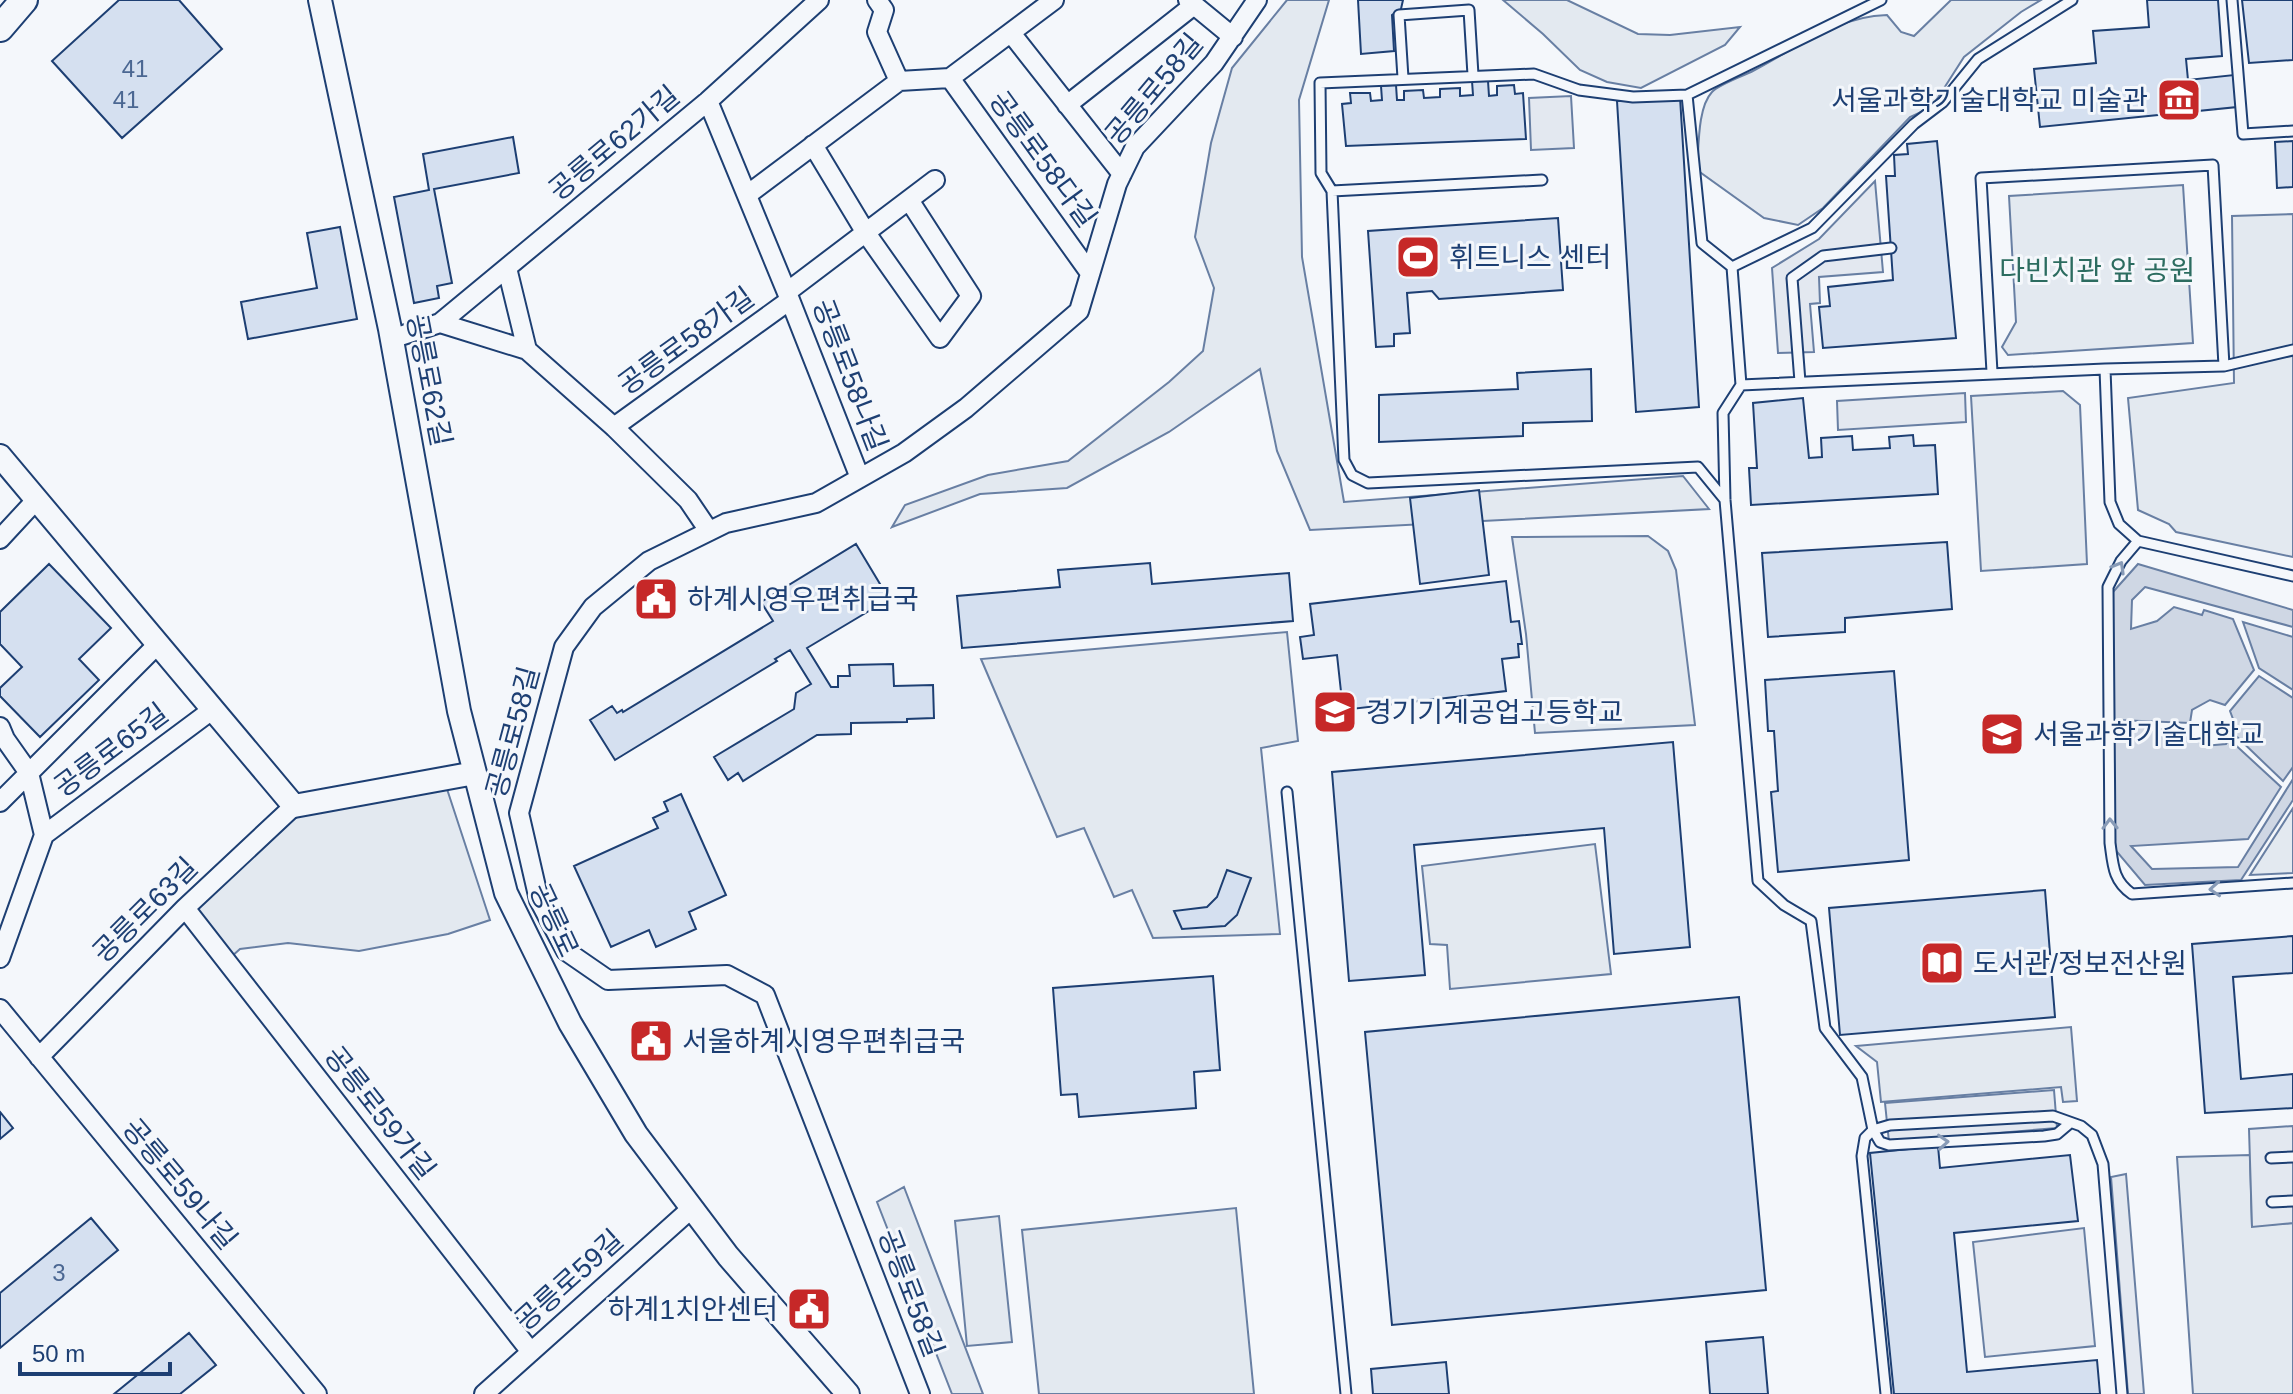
<svg xmlns="http://www.w3.org/2000/svg" width="2293" height="1394" viewBox="0 0 2293 1394" font-family="Helvetica,'Noto Sans KR',sans-serif">
<style>
.green{fill:#e3e9f0;stroke:#687fa3;stroke-width:2}
.parking{fill:#e3e8f0;stroke:#687fa3;stroke-width:2}
.water{fill:#cfd7e4;stroke:#687fa3;stroke-width:2}
.pier{fill:#f4f7fb;stroke:#687fa3;stroke-width:2}
.building{fill:#d5e0f0;stroke:#1d3f73;stroke-width:2}
.lines{fill:none;stroke-linecap:round;stroke-linejoin:round}
.service-casing{stroke:#1d3f73;stroke-width:13}
.minor-casing{stroke:#1d3f73;stroke-width:22}
.tertiary-casing{stroke:#1d3f73;stroke-width:26}
.secondary-casing{stroke:#1d3f73;stroke-width:30}
.service{stroke:#f4f7fb;stroke-width:9}
.minor{stroke:#f4f7fb;stroke-width:18}
.tertiary{stroke:#f4f7fb;stroke-width:22}
.secondary{stroke:#f4f7fb;stroke-width:26}
.oneway{stroke:#889bb7}
.labels{text-anchor:middle;dominant-baseline:central;stroke-width:6;stroke-linejoin:round;paint-order:stroke}
.number-label{font-size:24px;fill:#4b6792}
.street-label{font-size:28px;fill:#1d3f73;stroke:#f4f7fb}
.poi-label{font-size:28px;fill:#1d3f73;stroke:#f4f7fb;text-anchor:start}
.park-label{font-size:28px;fill:#2c6c60;stroke:#f4f7fb}
</style>
<rect width="100%" height="100%" fill="#f4f7fb"/>
<path class="green" d="M1287 0H1329L1299 100 1302 257 1344 502 1683 476 1709 509 1310 530 1277 451 1260 369 1169 432 1067 488 980 494 892 527 905 505 988 475 1068 461 1169 382 1203 351 1214 288 1195 237 1211 143 1232 68Z
M1503 0H1567L1638 34 1670 35 1740 27 1725 45 1641 88 1607 82 1580 70 1543 34Z
M1951 0H2041L2021 12 1964 57 1932 107 1910 117 1823 208 1798 225 1764 218 1697 170C1699 149 1697 108 1712 92 1718 85 1742 76 1751 72 1794 50 1836 16 1887 15L1901 32 1914 36Z
M2183 185 2193 343 2008 355 2002 347 2016 322 2009 196Z
M2293 214V557L2176 532 2169 524 2138 510 2128 398 2234 383 2232 216Z
M2063 391 2080 405 2087 564 1981 571 1971 396Z
M1648 536 1668 551 1676 570 1695 725 1535 733 1526 634 1512 537Z
M1287 632 1298 741 1261 748 1280 934 1153 938 1132 890 1114 897 1084 828 1057 837 981 659Z
M447 789 490 920 448 934 359 951 288 943 240 949 231 957 196 910 299 814Z
M2293 808V873L2250 875Z
M1595 844 1611 974 1450 989 1447 945 1430 944 1422 866Z
M2071 1027 2077 1101 2063 1102 2061 1087 1881 1102 1877 1062 1856 1046Z
M2250 1155 2252 1226 2293 1223V1394H2193L2177 1157Z
M904 1187 983 1394H952L877 1202Z
M1236 1208 1254 1394H1039L1022 1230Z
M999 1216 1012 1342 967 1346 955 1221Z"/>
<path class="parking" d="M1571 96 1574 148 1531 150 1529 98Z
M1875 181 1883 272 1819 277 1820 303 1810 304 1814 352 1778 353 1772 268 1819 239Z
M1965 393 1966 422 1838 430 1837 401Z
M2054 1090 2057 1128 1889 1142 1885 1103Z
M2293 1126V1223L2252 1227 2249 1129Z
M2126 1174 2144 1394H2128L2111 1177Z
M2084 1228 2095 1346 1985 1357 1973 1242Z"/>
<path class="water" d="M2138 564 2293 610V800L2241 880 2145 885 2112 846 2113 592Z"/>
<path class="pier" d="M2145 587 2293 627V637L2243 622 2259 668 2293 690V698L2259 676 2230 711 2236 727 2233 733 2283 781 2293 767V779L2238 867 2152 869 2131 846 2248 839 2281 787 2229 739 2226 744 2203 746 2190 731 2118 726V720L2190 723 2192 710 2210 700 2225 705 2254 670 2233 619 2204 610 2202 615 2174 607 2157 621 2131 629 2132 600Z"/>
<path class="building" d="M119 0H179L222 49 122 138 52 61Z
M1358 0H1403L1401 9 1392 15 1394 51 1361 54Z
M2147 0H2218L2222 56 2186 59 2188 80 2234 75 2237 107 2040 127 2034 69 2096 63 2093 31 2149 27Z
M2242 0H2293V60L2249 63Z
M1472 81H1488L1489 96 1497 95V86L1514 85 1515 94 1523 93 1526 139 1346 146 1342 104 1351 103 1350 93H1370L1371 101 1382 100 1381 86 1396 85 1397 100H1404V91L1423 90 1424 98 1440 97V89L1460 88V96L1473 95Z
M1680 97 1699 407 1636 412 1617 101Z
M513 137 519 173 434 189 452 283 437 286 439 298 414 303 394 197 429 190 423 154Z
M1937 141 1956 338 1823 348 1819 307 1830 306 1828 287 1893 280 1886 176H1895L1894 155 1908 154 1907 144Z
M2293 141V187L2277 188 2275 142Z
M1558 218 1563 290 1439 299 1432 291 1407 293 1410 333 1394 334V346L1376 347 1368 231Z
M340 227 357 319 248 339 241 302 317 288 307 233Z
M1591 369 1592 421 1523 423V436L1379 442V395L1518 389 1517 373Z
M1803 398 1809 458 1822 457 1821 438 1852 436 1853 450 1890 448 1889 437 1913 435 1914 446 1935 445 1938 494 1751 505 1749 468H1757L1753 403Z
M1479 490 1489 575 1420 584 1410 498Z
M1947 542 1952 609 1845 618V632L1768 637 1762 553Z
M856 544 889 599 807 648 831 687H838V676H850L849 665 893 664 894 686 933 685 934 718 907 719V722L851 723V734L817 735 743 781 738 773 728 780 714 757 794 709 796 693 811 684 790 650 775 659 777 661 615 760 590 720 612 706 617 713 622 710 623 712 773 621 761 602Z
M1150 563 1152 584 1289 573 1293 621 962 648 957 596 1060 587 1058 570Z
M49 564 111 628 79 659 99 680 40 737 0 696V688L22 667 0 644V612Z
M1506 581 1511 622 1519 621 1522 644H1518L1519 657 1502 659 1506 691 1343 710 1337 655 1303 659 1300 637 1314 635 1310 604Z
M1894 671 1909 860 1778 872 1771 792 1778 791 1774 731H1768L1765 680Z
M1673 742 1690 947 1614 954 1604 828 1414 845 1425 975 1349 981 1332 772Z
M681 794 726 895 689 912 696 929 656 947 649 930 611 947 574 866 658 828 653 818 668 811 664 802Z
M1227 870 1251 878 1237 915 1225 926 1182 929 1174 911 1207 907 1217 897Z
M2045 890 2055 1017 1840 1035 1829 908Z
M2293 936V973L2233 977 2241 1079 2293 1074V1108L2205 1113 2192 944Z
M1213 976 1220 1070 1194 1072 1196 1108 1079 1117 1077 1094 1061 1095 1053 988Z
M1739 997 1766 1290 1392 1325 1365 1032Z
M0 1112 13 1128 0 1139Z
M1938 1146 1940 1168 2070 1155 2078 1221 1954 1233 1967 1372 2097 1360 2100 1394H1894L1870 1153Z
M91 1218 118 1250 0 1348V1293Z
M189 1333 216 1365 180 1394H114Z
M1763 1337 1768 1394H1710L1706 1342Z
M1446 1362 1449 1394H1373L1371 1369Z"/>
<g class="lines">
<g class="service-casing">
<path id="service" d="M2232 0 2243 134 2293 131
M1403 78 1399 15 1469 10 1473 75
M1687 95 1881 0
M1542 180 1332 191 1344 460 1352 475 1368 483 1698 467 1725 500
M1332 191 1321 173 1320 83 1534 74 1579 90 1633 97 1687 95 1702 243 1732 267 1741 385 1723 413 1725 500 1758 881 1784 905 1811 921 1825 1028 1862 1077 1873 1130 1865 1138 1862 1156 1886 1394
M1732 267 1812 228 1914 124 1943 102 1978 59 2072 0
M2105 369 2224 366 2293 350
M1992 372 1981 178 2213 165 2224 366
M1800 382 1792 278 1823 256 1891 248
M1741 385 2105 369 2110 502 2119 524 2138 541 2293 576
M2138 541 2121 561 2108 587 2110 843C2113 865 2113 881 2132 894L2293 883
M1287 792 1346 1394
M2070 1123 2057 1134 2044 1136 1889 1145 1880 1142 1873 1130 1890 1125 2053 1116 2081 1126 2092 1135 2103 1164 2122 1394
M2271 1158 2293 1157
M2272 1202 2293 1201"/>
</g>
<g class="minor-casing">
<path id="minor" d="M877 0 884 10 877 32 899 81
M1188 0 1233 37
M1011 33 1122 174
M950 78 1090 273
M899 81 950 78 1054 0
M708 101 790 300 860 478
M1067 105 1194 5
M813 145 866 233 940 338 971 296 909 200
M747 195 899 81
M507 268 527 350 614 427 688 500 709 531
M787 292 935 180
M440 323 527 350
M391 339 440 323 708 101 819 0
M614 427 790 300
M0 539 37 499
M0 727 5 739 29 773 44 835 0 958
M0 802 157 645
M44 835 212 710
M185 908 531 1352
M0 1009 317 1394
M39 1057 185 908 294 806
M484 1394 692 1208
M920 1394 765 995 727 975 608 980 566 951 539 900 519 813 564 647 593 607 649 561 726 523 816 503 904 453 966 408 1079 311 1117 184 1135 147 1214 63 1257 0"/>
</g>
<g class="tertiary-casing">
<path id="tertiary" d="M320 0 390 329 459 711 506 893 570 1023 636 1134 728 1256 848 1394
M0 456 294 806 475 773"/>
</g>
<g class="secondary-casing">
<path id="secondary" d="M0 28 24 0"/>
</g>
<use href="#service" class="service"/>
<use href="#minor" class="minor"/>
<use href="#tertiary" class="tertiary"/>
<use href="#secondary" class="secondary"/>
</g>
<defs><path id="oneway-chevron" d="M-2-3.5L2.5 0L-2 3.5" fill="none" stroke-width="1.6" stroke-linecap="round" stroke-linejoin="round" transform="scale(2)"/></defs>
<g class="oneway">
<use href="#oneway-chevron" transform="translate(2119 567) rotate(-60)"/>
<use href="#oneway-chevron" transform="translate(2110 824) rotate(-91)"/>
<use href="#oneway-chevron" transform="translate(2215 889) rotate(176)"/>
<use href="#oneway-chevron" transform="translate(1943 1142) rotate(-4)"/>
</g>
<defs>
<g id="museum-square" transform="scale(2.3)"><rect x="-9" y="-9" width="18" height="18" rx="4" fill="#c62828" stroke="#f4f7fb"/><path d="M0-6L6-3V-2H-6V-3ZM-5-1h2V3h-2ZM-1-1h2V3h-2ZM3-1h2V3H3ZM-6 4H6V6H-6Z" fill="#fff"/></g>
<g id="stadium-square" transform="scale(2.3)"><rect x="-9" y="-9" width="18" height="18" rx="4" fill="#c62828" stroke="#f4f7fb"/><path d="M0-5a6.5 5 0 1 0 0 10a6.5 5 0 1 0 0-10ZM-3.5-1.8h7v3.6h-7Z" fill="#fff"/></g>
<g id="civic-square" transform="scale(2.3)"><rect x="-9" y="-9" width="18" height="18" rx="4" fill="#c62828" stroke="#f4f7fb"/><path d="M-.6-6.5H3V-4.5H.6V-3L4-1V1h2V6H-6V1h2V-1L-.6-3ZM-1.2 2.5V6h2.4V2.5Z" fill="#fff"/></g>
<g id="school-square" transform="scale(2.3)"><rect x="-9" y="-9" width="18" height="18" rx="4" fill="#c62828" stroke="#f4f7fb"/><path d="M0-5L7-2L0 1L-7-2ZM-4 1L0 2.5L4 1V4Q0 6-4 4Z" fill="#fff"/></g>
<g id="university-square" transform="scale(2.3)"><rect x="-9" y="-9" width="18" height="18" rx="4" fill="#c62828" stroke="#f4f7fb"/><path d="M0-5L7-2L0 1L-7-2ZM-4 1L0 2.5L4 1V4Q0 6-4 4Z" fill="#fff"/></g>
<g id="library-square" transform="scale(2.3)"><rect x="-9" y="-9" width="18" height="18" rx="4" fill="#c62828" stroke="#f4f7fb"/><path d="M-6-4Q-3-5.5-.7-3.5V5Q-3 3-6 4ZM6-4Q3-5.5 .7-3.5V5Q3 3 6 4Z" fill="#fff"/></g>
</defs>
<g fill-rule="evenodd">
<use href="#museum-square" x="2179" y="100"/>
<use href="#stadium-square" x="1418" y="257"/>
<use href="#civic-square" x="656" y="599"/>
<use href="#school-square" x="1335" y="712"/>
<use href="#university-square" x="2002" y="734"/>
<use href="#library-square" x="1942" y="963"/>
<use href="#civic-square" x="651" y="1041"/>
<use href="#civic-square" x="809" y="1309"/>
</g>
<g class="labels">
<g class="number-label">
<text x="135" y="68">41</text>
<text x="126" y="99">41</text>
<text x="59" y="1272">3</text>
</g>
<g class="street-label">
<text transform="translate(1154 89) rotate(-50)">공릉로58길</text>
<text transform="translate(614 143) rotate(-40)">공릉로62가길</text>
<text transform="translate(1043 159) rotate(54)">공릉로58다길</text>
<text transform="translate(686 341) rotate(-36)">공릉로58가길</text>
<text transform="translate(850 375) rotate(69)">공릉로58나길</text>
<text transform="translate(429 380) rotate(79)">공릉로62길</text>
<text transform="translate(513 732) rotate(-75)">공릉로58길</text>
<text transform="translate(111 750) rotate(-37)">공릉로65길</text>
<text transform="translate(145 910) rotate(-45)">공릉로63길</text>
<text transform="translate(554 920) rotate(65)">공릉로</text>
<text transform="translate(380 1113) rotate(52)">공릉로59가길</text>
<text transform="translate(180 1184) rotate(50)">공릉로59나길</text>
<text transform="translate(569 1280) rotate(-42)">공릉로59길</text>
<text transform="translate(911 1293) rotate(69)">공릉로58길</text>
</g>
<g class="poi-label">
<text x="2148" y="100" text-anchor="end">서울과학기술대학교 미술관</text>
<text x="1449" y="257">휘트니스 센터</text>
<text x="687" y="599">하계시영우편취급국</text>
<text x="1366" y="712">경기기계공업고등학교</text>
<text x="2033" y="734">서울과학기술대학교</text>
<text x="1973" y="963">도서관/정보전산원</text>
<text x="682" y="1041">서울하계시영우편취급국</text>
<text x="778" y="1309" text-anchor="end">하계1치안센터</text>
</g>
<g class="park-label">
<text x="2097" y="270">다빈치관 앞 공원</text>
</g>
</g>
<path d="M20 1362v12h150v-12" fill="none" stroke="#1d3f73" stroke-width="4"/>
<text x="32" y="1362" font-size="24" fill="#1d3f73" stroke="#f4f7fb" stroke-width="6" paint-order="stroke">50 m</text>
</svg>
